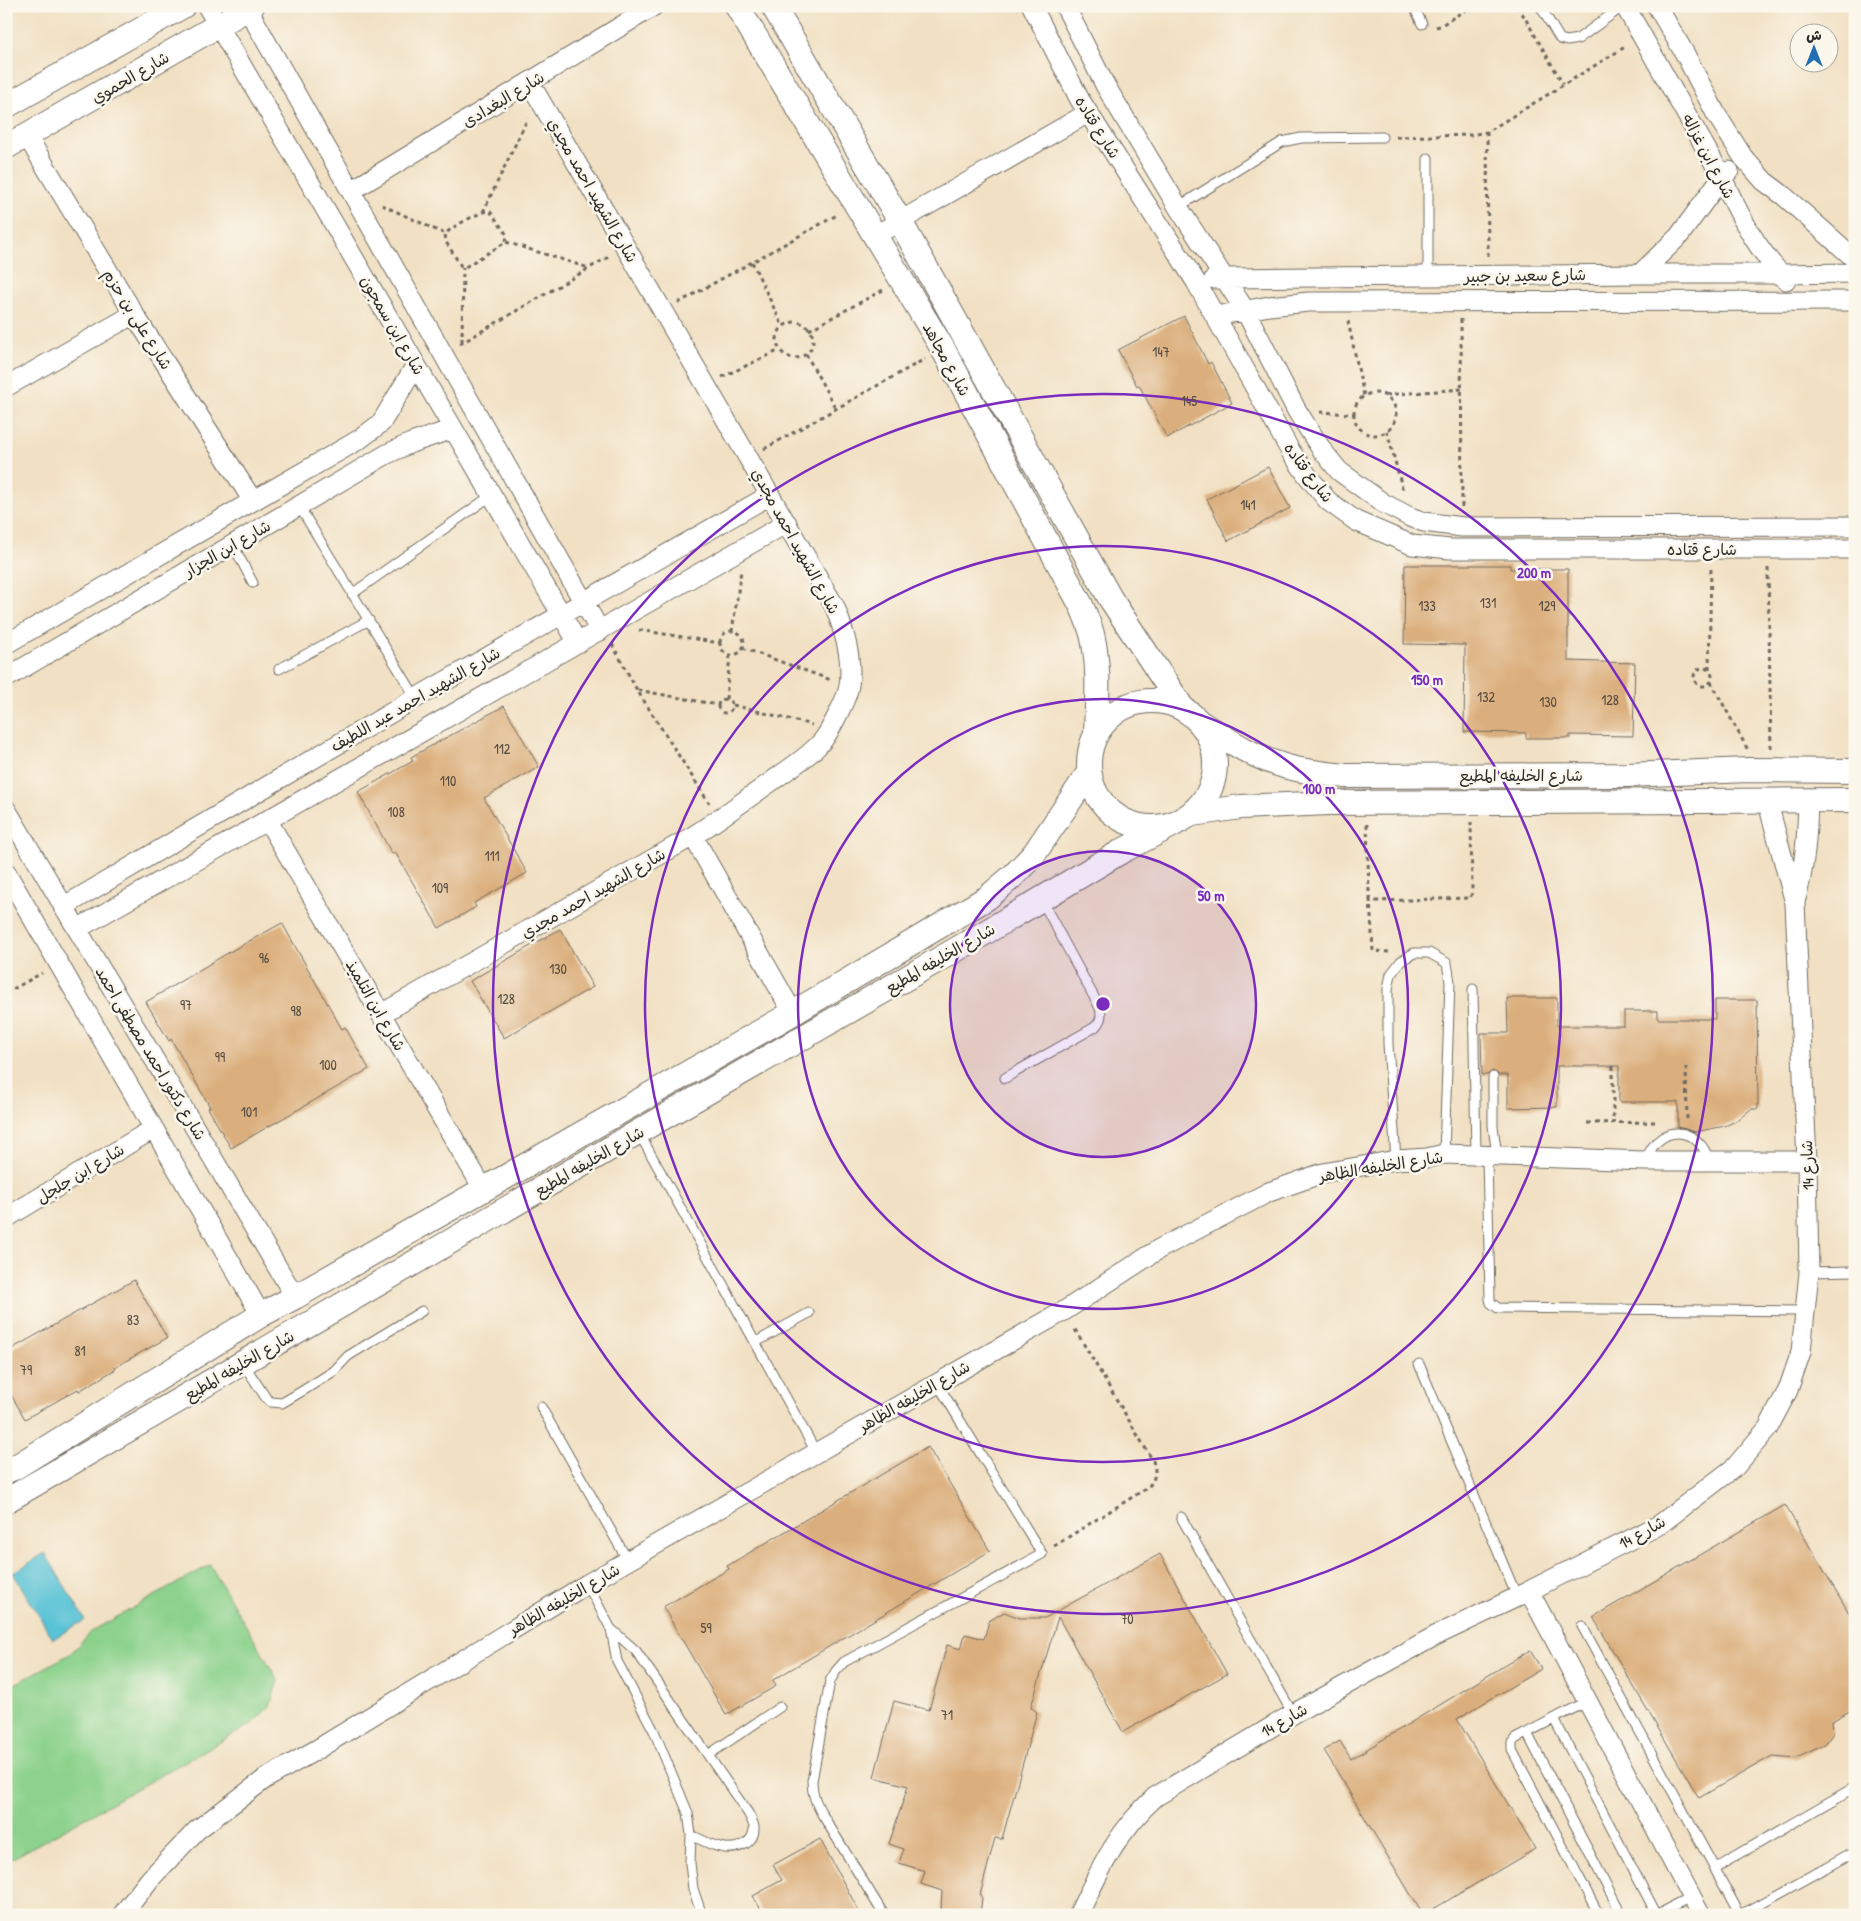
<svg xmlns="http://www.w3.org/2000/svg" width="1861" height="1921" viewBox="0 0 1861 1921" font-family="'Patrick Hand','Playpen Sans Arabic',sans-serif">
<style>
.green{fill:#8cd28c;stroke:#5c7e5c}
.water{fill:#59c2d6;stroke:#427680}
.building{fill:#dbaf7d}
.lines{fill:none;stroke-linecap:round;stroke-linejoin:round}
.service-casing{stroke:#706a60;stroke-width:11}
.minor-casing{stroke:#706a60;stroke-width:21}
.tertiary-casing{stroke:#706a60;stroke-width:26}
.path{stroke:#706a60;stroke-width:3;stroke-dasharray:4 4;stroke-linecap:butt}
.service{stroke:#fff;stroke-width:9}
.minor{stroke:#fff;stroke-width:19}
.tertiary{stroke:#fff;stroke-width:24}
.ring{fill:none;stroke:#7b2cbf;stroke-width:2.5}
.labels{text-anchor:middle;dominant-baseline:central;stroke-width:5;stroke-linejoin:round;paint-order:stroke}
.number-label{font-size:14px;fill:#574c40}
.street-label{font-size:16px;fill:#2b2b2b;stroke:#fbf7ec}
.centre{fill:#7b2cbf;stroke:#fbf7ec;stroke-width:2.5}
.ring-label{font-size:15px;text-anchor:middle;font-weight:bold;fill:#7b2cbf;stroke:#fbf7ec;stroke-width:5;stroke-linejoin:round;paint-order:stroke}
</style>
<rect width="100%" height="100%" fill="#fbf7ec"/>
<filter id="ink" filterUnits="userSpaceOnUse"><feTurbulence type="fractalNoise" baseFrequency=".02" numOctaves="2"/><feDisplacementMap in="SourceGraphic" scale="10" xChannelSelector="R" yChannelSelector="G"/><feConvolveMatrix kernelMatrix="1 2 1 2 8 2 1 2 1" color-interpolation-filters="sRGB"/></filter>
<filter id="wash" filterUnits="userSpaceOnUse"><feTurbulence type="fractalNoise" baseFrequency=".0096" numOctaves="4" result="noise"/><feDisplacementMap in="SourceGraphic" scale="20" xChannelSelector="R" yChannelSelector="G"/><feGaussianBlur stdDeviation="1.12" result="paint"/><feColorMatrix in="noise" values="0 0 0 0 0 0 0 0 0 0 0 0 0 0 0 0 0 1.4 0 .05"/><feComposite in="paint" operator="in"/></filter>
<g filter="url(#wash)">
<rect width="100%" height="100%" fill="#f1e0c3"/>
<path class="green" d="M210 1565 278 1680 270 1706 252 1724 6 1862V1689L70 1654 92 1631Z"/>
<path class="water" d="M45 1553 85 1620 53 1639 13 1573Z"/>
<g id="blocks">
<path class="building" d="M1184 316 1208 364 1211 362 1232 403 1167 438 1139 385 1137 386 1118 350Z
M1268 467 1290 508 1228 541 1207 499Z
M1405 565H1510V569H1568V661L1635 663 1633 736 1570 735V738H1526V733L1464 732 1465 645 1404 644Z
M504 706 539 767 484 798 527 873 474 903 476 907 439 928 395 852 392 854 358 792 413 761 411 757Z
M282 923 342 1029 345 1027 369 1069 231 1148 208 1108 210 1107 171 1039 169 1041 146 1002 226 954Z
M560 929 593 987 504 1038 470 981Z
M1507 998H1557V1026H1624V1011H1658V1019H1715V1000H1757L1758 1109H1751L1738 1120 1725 1126 1695 1132 1678 1127V1102H1619V1066H1557V1107L1508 1108V1075H1499L1493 1071 1487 1075H1482L1481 1033H1508Z
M134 1280 167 1338 115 1367 116 1369 79 1391 78 1389 25 1419 6 1386V1352Z
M928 1447 990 1551 773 1680 776 1686 726 1715 663 1607 729 1569 727 1566Z
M1785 1505 1855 1623V1708L1832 1721 1833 1733 1825 1745 1796 1758 1772 1756 1699 1798 1593 1617Z
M1160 1554 1227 1674 1123 1732 1058 1617 1031 1707 1037 1712 1002 1839 995 1838 980 1895 982 1898 980 1915H950L941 1911 942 1891 921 1884 925 1871 899 1863 904 1849 889 1844 908 1786 874 1777 894 1701 929 1710 947 1645 961 1649 965 1634 984 1639 989 1621 1004 1612 1020 1618H1045Z
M1530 1650 1541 1669 1457 1719 1535 1849 1423 1915 1324 1750 1340 1741 1351 1759Z
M820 1839 861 1915H764L753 1896 782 1880 773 1865Z"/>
</g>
</g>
<g filter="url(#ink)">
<use href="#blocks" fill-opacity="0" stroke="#706a60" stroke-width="1"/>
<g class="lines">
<g class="service-casing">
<path id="service" d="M1414 6 1422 24
M1540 6 1560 39 1567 41 1578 39 1623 6
M1428 158V276
M1178 207 1282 142 1301 138 1382 137
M299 506 416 698
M233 545 253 583
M352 594 492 495
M279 669 369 620
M1473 989 1476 1155
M1493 1077V1126L1497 1156
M1005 1078 1095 1027C1101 1021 1102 1016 1100 1008L1042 901
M639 1133 816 1452
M1487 1155 1490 1299 1491 1303 1498 1308 1806 1311
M1396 1160 1388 1044V989L1391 974 1401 961 1414 953H1429L1447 963 1450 982 1444 1154
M1645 1161C1649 1154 1651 1146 1658 1141 1678 1123 1704 1138 1709 1162
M1809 1272 1855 1271
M756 1342 809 1313
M243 1363 266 1398 271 1402 282 1403 304 1390 334 1371 348 1356 422 1311
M1419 1364 1517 1597
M541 1407 628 1561
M1181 1517 1293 1714
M587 1584 611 1629 617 1661 654 1731 688 1813 691 1835 690 1863 693 1889 702 1915
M1582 1626 1740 1915
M611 1629 636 1651 748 1813C750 1817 753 1822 754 1827 755 1845 734 1851 720 1847 710 1845 700 1839 691 1835
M1588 1701 1515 1739 1512 1743V1750L1599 1915
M1554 1719 1657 1915
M1527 1733 1622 1915
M708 1755 780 1707
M1715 1868 1855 1787
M884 1915 822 1814C816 1803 812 1794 812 1781L830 1681 836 1671 844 1662 1042 1554 937 1383
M1657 1915 1692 1897
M1741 1915 1855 1852"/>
</g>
<g class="minor-casing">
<path id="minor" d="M207 6 578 643
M246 6 600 631
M1032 6 1080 100 1196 282 1291 452 1307 475 1328 501 1356 521 1412 545 1450 549H1855
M1065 6 1105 85 1178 207 1245 310 1297 411 1322 450 1339 471 1383 503 1410 517 1424 522 1462 527 1855 526
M1625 6 1722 177C1734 204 1748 233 1766 256 1772 265 1780 272 1786 280
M1657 6 1685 54 1716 114 1743 157 1764 181 1784 196 1855 259
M27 136 134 314 253 501
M351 191 654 6
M876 235 1088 113
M1640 274 1679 236 1722 177 1729 171
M1214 279 1224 278 1640 274H1781L1855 273
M1216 316 1269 306 1309 302 1855 301
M6 387 134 314
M6 644 360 439 381 423 416 365
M6 678 387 454 411 443 453 429
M6 809 295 1297
M268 821 484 1190
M693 836 793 1013
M6 872 261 1315
M1795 902C1805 867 1807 837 1808 801
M63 907 416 698 770 495
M77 929 787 523
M381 1014 693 836C721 818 748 798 775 779 791 767 810 756 823 740 830 731 848 697 849 685 853 659 844 631 835 607L530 83
M6 1218 153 1129
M1529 1591 1701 1915
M122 1915 150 1879 197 1830 265 1779 316 1750 587 1584 1064 1311 1159 1249 1269 1192 1323 1173 1396 1160 1427 1158 1444 1154 1645 1161H1807
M1078 1915C1101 1868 1116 1833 1155 1797L1293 1714 1435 1636 1517 1597 1659 1525 1735 1467 1768 1428 1788 1390 1801 1352 1809 1272 1807 1161 1795 903 1767 800"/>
</g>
<g class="tertiary-casing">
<path id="tertiary" d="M737 6 943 349 1081 605C1085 614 1089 624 1092 634 1100 667 1097 700 1096 733
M773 6 900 221 1110 598 1183 709
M6 106 183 6
M6 147 252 6
M1089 764a63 63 0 1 1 126 0a63 63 0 1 1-126 0Z
M1199 722C1225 738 1251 756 1281 765 1301 772 1323 773 1345 776L1627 775 1748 770 1855 771
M1192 814 1241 807 1329 803 1855 800
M6 1471 14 1468 261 1315 295 1297 793 1013 987 898 1013 876 1034 854 1088 774
M6 1501 638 1132 971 941 1122 851 1174 824"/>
</g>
<path class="path" d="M1518 6 1563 84
M1436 27 1440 26 1472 6
M1487 132 1488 257
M1396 137 1470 135 1487 132 1625 47
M382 205 445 234
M490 211 507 235 506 242 465 267 461 266 446 242 445 234C452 227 480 211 490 211Z
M483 212 528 118
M506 242 589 268
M752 262 783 327
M678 303 837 215
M1461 319 1462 508
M1348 321 1364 396
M777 340a18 18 0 1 1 36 0a18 18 0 1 1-36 0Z
M809 330 883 290
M462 342 463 267
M460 344 610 256
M806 354 836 409
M722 377 780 350
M1354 414a21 21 0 1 1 42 0a21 21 0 1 1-42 0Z
M1386 395 1462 389
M1320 412 1354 414
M1387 431 1403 491
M764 449 925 359
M1768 568 1771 749
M639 630 720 643
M720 643a12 12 0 1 1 24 0a12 12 0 1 1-24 0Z
M732 632 741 571
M612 644 637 690 709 803
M743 648 831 680
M1694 677a9 9 0 1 1 18 0a9 9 0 1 1-18 0Z
M1709 669 1711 568
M1711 682 1748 750
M638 690 718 705
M718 706a7 7 0 1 1 14 0a7 7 0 1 1-14 0Z
M726 699 730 655
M733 705 812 725
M1367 824 1369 892 1370 898 1376 901 1470 898 1472 893 1471 822
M1370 899 1373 951 1391 952
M6 993 42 973
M1613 1066V1123
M1686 1067 1687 1122
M1587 1123 1659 1122
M1054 1546 1147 1488C1155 1480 1157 1472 1153 1461L1073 1326"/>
<use href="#service" class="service"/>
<use href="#minor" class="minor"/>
<use href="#tertiary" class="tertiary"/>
</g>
</g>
<circle cx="1103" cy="1004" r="153" fill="#7b2cbf" fill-opacity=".12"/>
<g class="ring">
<circle cx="1103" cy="1004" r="153"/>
<circle cx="1103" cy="1004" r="305"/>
<circle cx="1103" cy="1004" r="458"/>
<circle cx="1103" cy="1004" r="610"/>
</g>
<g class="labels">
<g class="number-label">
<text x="1161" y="351">147</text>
<text x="1189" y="400">145</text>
<text x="1248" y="504">141</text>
<text x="1488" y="602">131</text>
<text x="1427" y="605">133</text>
<text x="1547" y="605">129</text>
<text x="1486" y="696">132</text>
<text x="1610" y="699">128</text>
<text x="1548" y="701">130</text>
<text x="502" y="748">112</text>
<text x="448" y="780">110</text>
<text x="396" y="811">108</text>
<text x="492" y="855">111</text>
<text x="440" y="887">109</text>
<text x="264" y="957">96</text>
<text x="558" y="968">130</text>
<text x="506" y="998">128</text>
<text x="186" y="1004">97</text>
<text x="296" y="1010">98</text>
<text x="220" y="1056">99</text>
<text x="328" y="1064">100</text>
<text x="249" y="1111">101</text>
<text x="133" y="1319">83</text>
<text x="80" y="1350">81</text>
<text x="26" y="1369">79</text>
<text x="1127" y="1618">70</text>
<text x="706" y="1627">59</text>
<text x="947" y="1714">71</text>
</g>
<g class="street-label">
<text transform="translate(130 77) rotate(-30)">شارع الحموي</text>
<text transform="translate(503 99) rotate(-31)">شارع البغدادى</text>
<text transform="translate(1098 127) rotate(58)">شارع قتاده</text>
<text transform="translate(1709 156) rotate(62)">شارع ابن غزاله</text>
<text transform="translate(593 190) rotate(60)">شارع الشهيد احمد مجدي</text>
<text transform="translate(1525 275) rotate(-1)">شارع سعيد بن جبير</text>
<text transform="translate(138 319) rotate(58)">شارع على بن حزم</text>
<text transform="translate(393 325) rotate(60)">شارع ابن سمجون</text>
<text transform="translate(947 359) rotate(61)">شارع مجاهد</text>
<text transform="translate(1309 472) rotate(53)">شارع قتاده</text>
<text transform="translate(796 541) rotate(61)">شارع الشهيد احمد مجدي</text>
<text transform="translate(227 548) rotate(-30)">شارع ابن الجزار</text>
<text x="1702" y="549">شارع قتاده</text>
<text transform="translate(415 699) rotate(-30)">شارع الشهيد احمد عبد اللطيف</text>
<text x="1521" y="775">شارع الخليفه المطيع</text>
<text transform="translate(593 893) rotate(-30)">شارع الشهيد احمد مجدي</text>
<text transform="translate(940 958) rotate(-30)">شارع الخليفه المطيع</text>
<text transform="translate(376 1005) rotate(60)">شارع ابن التلميذ</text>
<text transform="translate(151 1053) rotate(59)">شارع دكتور احمد مصطفى احمد</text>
<text transform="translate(589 1161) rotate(-30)">شارع الخليفه المطيع</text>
<text transform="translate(1807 1165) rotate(-92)">شارع 14</text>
<text transform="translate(1381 1166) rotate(-9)">شارع الخليفه الظاهر</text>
<text transform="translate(80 1173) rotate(-31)">شارع ابن جلجل</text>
<text transform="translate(239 1365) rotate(-30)">شارع الخليفه المطيع</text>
<text transform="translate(914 1396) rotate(-30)">شارع الخليفه الظاهر</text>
<text transform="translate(1642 1532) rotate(-29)">شارع 14</text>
<text transform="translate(564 1599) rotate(-30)">شارع الخليفه الظاهر</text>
<text transform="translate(1284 1720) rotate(-30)">شارع 14</text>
</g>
</g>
<circle cx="1103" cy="1004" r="8" class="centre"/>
<g class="ring-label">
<text x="1534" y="578">200 m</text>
<text x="1427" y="685">150 m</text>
<text x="1319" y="794">100 m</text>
<text x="1211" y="901">50 m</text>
</g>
<rect width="1861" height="1921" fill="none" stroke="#fbf7ec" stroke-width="25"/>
<g transform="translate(1814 48)"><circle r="24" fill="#fbf7ec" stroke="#a8a59f"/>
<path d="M0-4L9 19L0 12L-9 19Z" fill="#1f6fb2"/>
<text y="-8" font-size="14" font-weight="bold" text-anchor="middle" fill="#2b2b2b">ش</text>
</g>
</svg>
